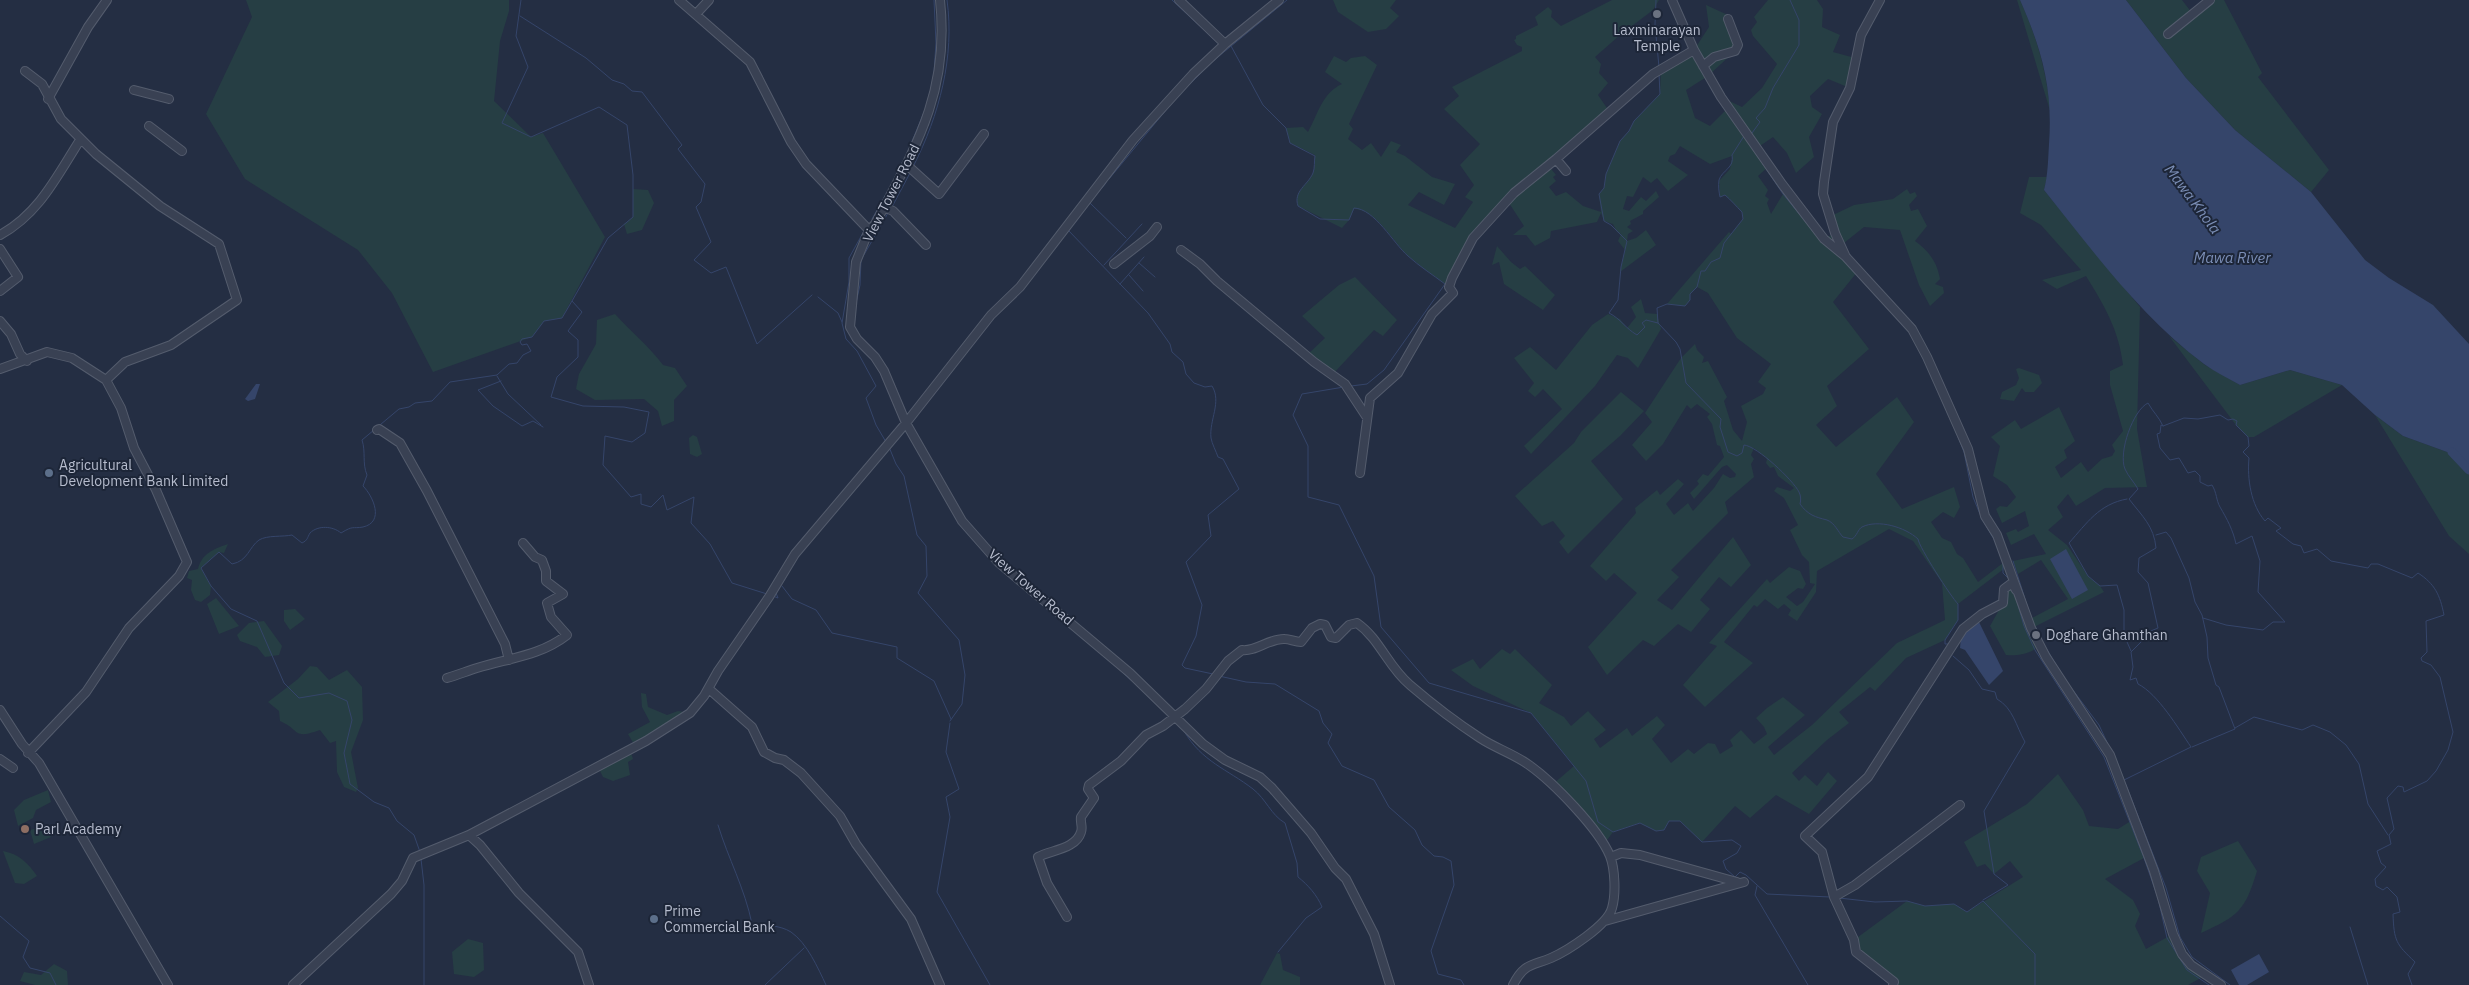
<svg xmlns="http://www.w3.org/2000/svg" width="2469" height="985" viewBox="0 0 2469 985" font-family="'IBM Plex Sans',sans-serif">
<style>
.green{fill:#263e44}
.water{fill:#35456a}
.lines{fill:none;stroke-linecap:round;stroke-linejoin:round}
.stream{stroke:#35456a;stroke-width:1}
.river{stroke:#35456a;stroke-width:9}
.minor-casing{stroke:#545c6d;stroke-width:10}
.minor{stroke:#394153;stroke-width:8}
.worship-dot{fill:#6b7280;stroke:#1d2638;stroke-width:2}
.service-dot{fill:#5c6f8a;stroke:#1d2638;stroke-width:2}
.education-dot{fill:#8d6e63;stroke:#1d2638;stroke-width:2}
.labels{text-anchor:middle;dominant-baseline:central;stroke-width:4;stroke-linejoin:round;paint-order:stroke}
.poi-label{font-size:14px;fill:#b6bccd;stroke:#1d2638;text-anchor:start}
.street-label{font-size:14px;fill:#b6bccd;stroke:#1d2638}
.water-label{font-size:15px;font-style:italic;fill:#7b8eb6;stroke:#1d2638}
</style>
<rect width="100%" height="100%" fill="#242e43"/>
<path class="green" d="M246 0H509V11L500 41 494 101 531 137 543 133 605 237 562 318 544 321 532 337 433 372 392 293 358 250 245 179 206 114 252 17Z
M1333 0H1396L1390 8 1399 16 1386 29 1368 32 1338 12Z
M1612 0H1659L1653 10 1620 35 1595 57 1601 64 1599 73 1608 83 1598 95 1609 111 1548 165 1556 175 1553 177 1556 181 1549 187 1556 196 1566 192 1583 206 1601 212 1599 194 1604 188 1606 174 1620 141 1629 131 1634 121 1660 94 1661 68 1694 50 1709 27 1706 5 1730 16 1728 19 1735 51 1708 76 1686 90 1695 118 1710 126 1728 108 1721 97 1742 107 1762 88 1777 64 1753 36 1751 30 1757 22 1754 17 1768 0H1817L1823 9 1822 27 1840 35 1833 52 1855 58 1850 88 1828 79 1810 96 1812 107 1822 114 1809 137 1814 157 1796 173 1787 153 1773 137 1757 148 1769 166 1758 176 1768 190 1765 196 1769 199 1767 203 1771 214 1783 194 1782 184 1824 239 1835 233 1831 216 1854 205 1893 199 1907 189 1910 194 1915 192 1917 196 1909 205 1911 211 1918 209 1927 226 1915 241C1929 251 1937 262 1940 279L1935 284 1943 287 1944 293 1930 306 1919 285 1900 230 1864 227 1844 243 1849 261 1858 271 1833 302 1869 349 1827 386 1837 406 1816 425 1836 447 1897 397 1914 422 1876 474 1902 509 1954 487 1960 507 1954 518 1943 512 1931 522 1942 538 1951 542 1957 554 1963 558 1978 582 2003 563 2009 565 1958 604V620L1945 640 1906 658 1875 691 1870 687 1839 712 1849 723 1827 740 1792 773 1799 781 1805 775 1817 786 1828 772 1837 781 1809 814 1776 795 1750 818 1735 806 1702 842 1680 821H1669L1664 830 1656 831 1639 823 1613 832 1604 844 1552 785 1574 766 1531 713 1473 686 1451 670 1473 659 1480 669 1502 649 1510 654 1515 649 1552 685 1539 703 1564 717 1571 726 1588 711 1606 730 1594 739 1600 748 1627 728 1632 736 1657 716 1665 725 1652 739 1671 763 1688 749 1694 754 1708 743 1715 744 1720 754 1733 746 1730 740 1741 730 1754 744 1767 734 1764 727 1756 718 1767 708 1783 697 1805 715 1768 747 1774 755 1812 725 1897 643 1945 620 1942 583 1913 541 1889 529 1817 571 1816 592 1797 621 1788 615 1791 610 1784 604 1778 609 1765 599 1757 607 1754 605 1724 642 1753 663 1705 707 1683 685 1717 646 1709 643 1767 579 1770 583 1789 567 1800 571 1806 584 1803 589 1798 588 1786 597 1797 606 1803 602 1815 584 1810 583 1809 562 1802 555 1790 530 1798 525 1784 498 1774 491 1777 487 1790 491 1794 488 1778 476 1774 467 1770 468 1766 463 1767 459 1754 448 1751 455 1754 459 1751 464 1754 477 1725 502 1728 513 1671 570 1679 577 1657 600 1672 610 1733 537 1751 565 1731 587 1719 577 1700 600 1710 609 1691 632 1678 624 1654 646 1643 640 1607 675 1588 647 1637 593 1614 573 1606 581 1590 566 1636 513 1635 508 1657 490 1660 495 1678 479 1684 484 1666 504 1674 515 1688 503 1693 511 1714 488 1723 474 1730 478 1735 477 1736 474 1727 465 1722 467 1694 499 1690 493 1699 484 1697 481 1703 474 1708 476 1724 457 1720 446 1717 445 1712 424 1707 417 1710 414 1697 404 1691 409 1687 405 1663 444 1646 461 1632 445 1652 422 1645 413 1681 358 1695 344 1697 350 1704 357 1702 363 1708 361 1727 397 1724 401 1733 430 1742 441 1747 422 1741 406 1763 394 1766 388 1758 382 1771 364 1737 338 1708 293 1697 287 1690 294V300L1685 306 1667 304 1729 232 1731 234 1743 219 1742 212C1736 206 1731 200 1725 195L1720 197 1719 181 1730 169 1732 156 1710 164 1680 146 1675 154 1670 156 1668 161 1688 175 1668 191 1657 178 1651 183 1643 177 1633 197 1627 196 1623 209 1629 211 1641 197 1646 201 1656 191 1659 197 1643 211V214L1630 221 1631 224 1627 227 1633 231 1628 234 1627 241 1636 238 1646 230 1656 245 1620 272 1625 250 1618 241 1621 234 1617 232 1613 224 1604 221 1601 213 1597 222 1551 231 1550 238 1535 246 1526 235H1513L1524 226 1507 200 1480 228 1449 287C1436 277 1421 267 1408 256 1394 243 1376 209 1354 209L1349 220 1342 228 1298 206C1293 191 1308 185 1313 173 1315 168 1314 161 1315 155L1290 143 1286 128 1303 127 1308 132C1318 114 1322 93 1342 84L1325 72 1334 56 1346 62 1351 58 1365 56 1377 65 1349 124 1353 129 1348 139 1362 150 1371 143 1381 157 1391 141 1401 145 1396 152 1405 156 1432 177 1455 184 1444 205 1419 192 1408 205 1455 228 1473 202 1465 197 1474 185 1460 165 1480 144 1444 109 1459 96 1452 87 1522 51V47L1517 45 1514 40 1516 39V36L1538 25 1535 17 1548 7 1552 11 1551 17 1561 26Z
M2017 0H2020C2038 40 2046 70 2051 114Z
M2126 0H2182L2192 13 2210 0H2224L2262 73 2258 77 2329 170 2311 192 2235 130 2186 78Z
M2029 177H2047L2044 190 2140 307 2137 429 2147 487 2105 488 2076 506 2068 494 2057 507 2063 517 2048 530 2067 545 2088 576 2100 586 2104 592 2034 627 2040 645C2031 654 2018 656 2006 655L1990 626 2003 603 2004 589 2012 583 2028 620 2068 599 2041 560 2018 574 2013 561 2046 554 2034 534 2011 545 2006 533 2016 529 2018 532 2029 526 2025 511 2002 523 1996 509 2000 506 2007 507 2016 497 2007 485 1993 476 2000 446 1991 437 2015 420 2021 429 2059 407 2075 441 2064 450 2067 458 2055 467 2061 478 2081 462 2088 472 2102 459 2112 456 2115 451 2112 445 2123 431 2110 385V371L2123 365C2119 330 2104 305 2086 276L2057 289 2042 280 2081 270 2041 225 2020 213Z
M633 189 648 190 654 203 642 230 627 234 624 224 633 217Z
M1497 246 1511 262 1520 269 1525 266 1555 295 1543 310 1504 284 1499 262 1492 265Z
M1355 277 1397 320 1383 336 1374 330 1332 375 1307 355 1325 338 1302 316 1339 285Z
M1641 299 1645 313 1657 314 1661 329 1638 368 1628 358 1617 355 1595 386 1531 454 1524 446 1562 409 1543 389 1535 397 1528 391 1534 383 1514 358 1530 347 1556 370 1592 325 1608 314 1620 319 1627 328 1636 317 1631 307Z
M615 314C631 332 648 345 663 365L675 368 687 386 674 400V421L662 426 658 411 644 399 595 400 576 389 579 374 596 344 597 320Z
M2169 336 2205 365 2240 385 2290 370 2342 385 2254 437H2248L2236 425Z
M2019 368 2039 375 2042 383 2034 392H2025L2022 388 2014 401 2000 399 2002 392 2016 385 2019 378 2016 369Z
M1621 392 1644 411 1620 436 1591 461 1623 499 1568 554 1559 542 1565 536 1553 521 1542 526 1515 496 1574 443 1581 432Z
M2375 415 2403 436 2447 452 2469 466V554L2449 536Z
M693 435 697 437 702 454 697 457 690 454 689 438Z
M228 544 224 553 219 552 201 568 211 586 210 595 201 602 195 600 191 590 192 580 187 578 189 571 198 569C202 553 214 549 228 544Z
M216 598 239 626 219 634 207 604Z
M295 609 305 619 290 630 284 621V610Z
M264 621 282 646 279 655 265 657 257 647 240 641 237 635 249 623Z
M310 666 317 667 329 680 347 670 362 687 363 720 351 752 358 788 356 792 344 787 337 772 336 741 330 743 320 730C292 740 301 730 280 721L279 711 268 702 298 679Z
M641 693 646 694 648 707 667 715 678 711 690 713 635 746 628 734 650 722 642 707Z
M631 753 633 759 628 762 630 775 613 781 603 777 599 769Z
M2058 774 2083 810 2089 826 2118 829 2134 819 2150 860 2144 858 2105 879 2133 900 2140 914 2135 926 2146 949 2173 934 2182 954 2206 975 2188 985H1893L1856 952 1854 940 1907 901 1925 906 1954 904 1967 912 2023 877 2010 861 1994 874 1985 864 1977 867 1964 842 2027 804Z
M48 790 51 802 36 810 33 818 18 826 14 810 24 800Z
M45 826 51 837 34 844 30 830Z
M2238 841 2257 871C2245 911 2238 916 2201 933L2210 893 2197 871 2201 857Z
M3 851C19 854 28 863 37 876L24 884 15 883Z
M468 939 483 943 484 970 474 977 454 974 452 952Z
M1277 953 1280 954 1283 970 1300 977V985H1260Z
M54 964 67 971 68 985H35L20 981 24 972 41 975Z"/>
<path class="water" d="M2020 0H2126L2186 78 2235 130 2311 192 2365 260 2389 278 2433 305 2469 344V466L2447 452 2403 436 2375 415 2342 385 2290 370 2240 385C2228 378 2215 372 2204 364 2140 316 2093 251 2044 190 2048 175 2048 160 2049 144 2053 89 2042 50 2020 0Z
M256 384H260L255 399 248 401 245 399Z
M2066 549 2088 590 2072 599 2050 559Z
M1978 620 2003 671 1989 685 1965 650 1960 648 1961 637Z
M2259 954 2269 972 2247 985H2239L2231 970Z"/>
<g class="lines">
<path class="stream" d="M521 0 516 36 528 67 502 123 531 137 599 107 627 125 633 175V217L608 238 572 301 582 312 568 331 578 340V357L557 377 551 397 583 406 624 407 649 412 645 433 632 442 605 436 603 465 631 497 641 494V504L651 507 663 495 667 510 694 497 691 523 710 544 732 583 767 594
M934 0 936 43 934 72
M1172 0 1218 43
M1656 0 1655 25 1659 67
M520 16 586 58 612 80 624 84 632 91 642 92 682 145 678 149 705 184 701 202 696 207 711 242 694 260 711 273 726 267 757 344 812 295
M1231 46 1263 105 1286 128 1290 143 1315 156C1314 161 1315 168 1313 173 1308 185 1293 191 1298 206L1320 219 1349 220 1354 208C1375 209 1393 243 1408 256 1419 266 1433 275 1445 284L1384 370 1367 384 1351 386
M1659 74 1660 94 1634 121 1629 131 1620 141 1606 174 1604 188 1599 194 1604 221 1611 225 1627 241 1621 267 1618 300 1609 313C1621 319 1625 328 1637 335L1645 327 1642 323 1646 320 1658 323 1676 342 1680 349 1686 383 1721 419 1720 427 1728 452 1737 456 1742 453 1744 445C1757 446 1793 480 1799 492 1801 496 1801 500 1800 504 1808 515 1815 517 1827 520 1835 523 1838 532 1843 537L1852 539C1857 536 1858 529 1862 527 1878 519 1905 527 1918 539 1919 547 1951 597 1958 604V620L1945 640V644H1949
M1175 99 1213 61 1287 0
M1752 133 1760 122 1756 118 1765 108 1773 88 1799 45V20L1790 0
M1746 139 1783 194 1813 231
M904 161 927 105
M914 165C939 115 955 57 947 0
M1109 179 1166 110
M1094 197 1106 183
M1090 203 1126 238
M892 207 910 173
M872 219 893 182
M1068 230 1148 313 1170 344 1172 352 1183 362 1186 374 1194 383 1205 387 1212 386C1222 402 1209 420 1211 438 1212 444 1216 451 1218 457L1223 459 1239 489 1208 515 1211 536 1186 562 1202 605 1196 636 1182 665 1185 668 1213 674
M864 231 849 258V282L842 323 846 339 857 351 876 386 866 398 876 425 886 442
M1839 256 1847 264
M1139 263 1155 277
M1104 265 1142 224
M1129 275 1143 291
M1120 284 1144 257
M818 297 838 313 842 322
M856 303 860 285 861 260 888 213
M1658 323 1657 308 1667 304 1685 306 1690 300V294L1697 287 1701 271H1705L1711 262 1720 258 1724 243 1743 219 1742 212C1736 206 1731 200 1725 195L1720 197C1719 192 1718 186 1719 180 1722 170 1735 168 1732 155L1744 136
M1908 329 1928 368
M497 376 508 394 541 425
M501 381 478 390 493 406 522 426 533 421 543 427
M1344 387 1302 394 1293 415 1308 446V497L1339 505 1374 576 1381 627 1429 683 1531 713 1586 781 1598 822 1613 832 1640 823 1656 831 1664 830 1669 821H1680L1702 842 1732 840 1741 846 1737 853 1723 861 1726 869 1735 877 1740 872 1746 875 1767 894 1830 897
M1951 419 1964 452 1973 497 1982 519 1995 541 2003 563V573L2010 580
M2163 426 2161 425 2160 433 2157 434 2160 448 2170 460 2179 458 2188 473 2195 471 2200 476V482L2208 486 2212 485C2217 493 2216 500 2220 507 2227 519 2233 530 2236 544L2252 536 2260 561 2258 592 2285 622H2273L2263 630 2226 625 2203 618
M889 447 896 464 904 476 917 535 926 546 927 576 918 593 959 640 965 675 962 704 950 721
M2127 499C2099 504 2087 523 2069 543L2088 576 2100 586 2117 585 2124 610V635L2131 651
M2156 535 2166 532 2171 538 2189 578 2195 602 2202 615 2207 637 2208 658 2216 685 2219 687 2235 729 2192 747
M2013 561 2032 621
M782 586 792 599 816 610 832 633 897 647V658L934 681 951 719
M773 596 778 598 776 593
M2016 598 2024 626 2035 650 2104 757 2144 858 2158 898 2167 938 2187 970 2209 985
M2041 640 2066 681 2099 725 2111 751
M1953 656 1969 670 1982 689 1995 692 1997 699C2013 708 2016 726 2025 742L1984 811 1994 874 2008 885 1983 900
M1122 672 1142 690
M1219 676 1246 682 1275 684 1319 711 1323 723 1332 734 1328 743 1342 766 1374 780 1389 807 1415 830 1422 845 1434 856 1443 857 1451 861 1454 885 1431 951 1438 974 1461 980 1464 985
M950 723 946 752 959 789 946 797 950 817 937 892 990 985
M2235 728 2254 717 2302 730 2313 725 2330 732 2346 745 2359 764 2368 804 2388 835
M1184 731C1202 762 1227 769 1253 789 1266 799 1271 815 1285 823L1297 863 1298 877C1308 885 1317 895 1322 907L1306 918 1278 952
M2121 773 2124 780 2191 747C2178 728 2158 694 2138 684L2136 678 2130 680 2133 667 2131 652 2143 640 2146 633 2158 628 2148 583 2138 572 2139 558 2156 548C2154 526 2142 516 2129 499L2138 489C2134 482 2128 476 2125 469 2118 453 2133 410 2148 403 2153 412 2159 417 2163 426L2184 418 2198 419 2220 415 2228 420 2233 419 2237 421 2236 425 2248 437 2249 446 2243 452 2249 458C2247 479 2251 505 2265 521L2268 518 2281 528 2276 531 2293 544 2301 546 2304 553 2317 549 2331 561 2368 568 2371 564H2378L2412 578 2418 573C2435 584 2440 595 2444 615L2426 621 2427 652 2421 658 2422 661 2431 665 2440 677 2453 732 2448 750 2436 771 2427 781 2404 792 2403 787 2398 786 2387 798 2394 829 2389 835 2391 844 2377 851 2381 863 2386 867 2375 879 2376 886 2383 890 2387 887 2397 897 2400 912 2393 914C2394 941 2396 944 2415 962L2408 974 2412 985
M2126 785 2166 888 2180 937 2192 957 2230 985
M718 825C728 858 745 889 752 924 764 925 780 925 791 932 807 943 818 968 826 985
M420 852 414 835 397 821 389 808 374 802 350 784 344 753 352 720 347 701 329 693 299 698 284 683 257 621 231 609 211 586 201 568 219 552 232 564C248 561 249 547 259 540 267 535 283 537 292 535L302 543C308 540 307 538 310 533 318 525 333 526 341 533 354 525 352 529 363 527 385 522 373 496 363 486L367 475C362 463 366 452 362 440L399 409 409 407 415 403 432 401 450 382 497 375 509 364 517 363 523 355 531 351 527 344 522 345 520 342 522 339 532 337 544 321 562 318 572 301
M421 859 424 885V985
M1757 886 1755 895 1808 985
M1839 898 1875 902 1907 901 1925 906 1954 904 1967 912 1983 901 2035 954V985
M0 916 29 941 23 957 30 968 50 973 56 985
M2350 927 2368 985
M765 985 804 948"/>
<path class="river" d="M2452 452 2469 470"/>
<g class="minor-casing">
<path id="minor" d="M679 0 750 62 791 142 806 164 869 230
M940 0C950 91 916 147 875 224L869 230 856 262 850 327 857 339 875 357 884 371 906 423 962 521 999 563 1130 673 1203 744 1225 760 1260 777 1272 788 1311 833 1335 868 1346 879 1374 934 1390 985
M1179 0 1225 44
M1672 0 1694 50 1721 97 1782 184 1824 239 1846 257 1912 329 1927 357 1968 449 1985 516 1997 535 2031 628 2046 657 2110 755 2154 871 2173 934 2182 954 2191 965 2221 985
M696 14 709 0
M2168 34 2210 0
M1703 66 1714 57 1735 51 1738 45 1728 19
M25 71 42 84 61 119 96 154 160 206 219 244 237 300 171 345 125 362 106 380
M134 90 169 99
M48 99 88 27 107 0
M149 126 182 151
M1556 159 1566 171
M907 165 939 194 984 134
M884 207 893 211 926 245
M0 235C39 214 57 176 80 140
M0 249 18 277 0 291
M1181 250 1200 264 1217 281 1314 362 1345 384 1366 416
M1845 255 1835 233 1823 194 1824 182 1833 122 1850 88 1861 35 1880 0
M1114 264 1150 236 1157 227
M0 321 11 334 20 354 27 361
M0 369 47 352 72 358 106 380 121 408 134 448 156 490 187 562 179 576 129 628 86 692 28 753
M377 430 379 429 400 443 427 491 505 644 509 660
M1360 473 1370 398 1398 373 1432 314 1453 293 1449 287 1452 278 1473 238 1514 193 1556 159 1653 74 1694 50
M447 678C458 675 467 671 477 668 509 658 540 656 567 635L551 617 547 603 563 594 546 581V571L542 560 535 557 523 543
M709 689 752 727 764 752 775 758 784 760 801 773 840 816 856 844 911 919 940 985
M0 710 22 744 39 763 168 985
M0 759 13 768
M469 835 480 845 519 893 578 952 589 985
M1611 857 1621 853 1640 855 1737 882
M1834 897 1855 885 1960 805
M1067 917 1047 883 1038 857C1051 850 1076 849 1081 832 1083 827 1080 822 1081 817L1094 798 1088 789 1089 785 1121 761 1146 735 1163 726 1185 709 1206 689 1228 661 1242 650C1255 652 1270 638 1285 639 1290 639 1295 642 1301 642L1312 628 1320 624 1325 625 1331 637 1336 638 1349 625 1357 623C1380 639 1388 667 1410 685 1431 703 1457 723 1480 738 1495 748 1514 754 1529 765 1553 782 1599 829 1610 856 1615 869 1616 894 1612 908 1608 925 1567 951 1551 958 1532 966 1524 963 1513 985
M1605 921 1744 882
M293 985 391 894 402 881 413 858 469 835 646 741 690 713 704 696 718 671 769 597 795 554 906 423 991 315 1020 287 1133 140 1193 74 1225 44 1279 0
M1893 985 1894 982 1856 952 1854 940 1834 897 1822 852 1805 836 1868 777 1963 629 1982 614 2003 603 2004 589 2012 583 2016 590"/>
</g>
<use href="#minor" class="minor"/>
</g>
<g class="worship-dot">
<circle cx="1657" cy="14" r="5"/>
<circle cx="2036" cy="635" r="5"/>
</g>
<g class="service-dot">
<circle cx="49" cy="473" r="5"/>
<circle cx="654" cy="919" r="5"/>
</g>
<circle class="education-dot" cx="25" cy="829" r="5"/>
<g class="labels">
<g class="poi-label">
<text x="1657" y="30" text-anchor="middle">Laxminarayan<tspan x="1657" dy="16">Temple</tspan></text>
<text x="59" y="465">Agricultural<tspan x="59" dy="16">Development Bank Limited</tspan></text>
<text x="2046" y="635">Doghare Ghamthan</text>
<text x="35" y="829">Parl Academy</text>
<text x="664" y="911">Prime<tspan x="664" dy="16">Commercial Bank</tspan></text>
</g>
<g class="street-label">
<text transform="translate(891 193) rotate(-63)">View Tower Road</text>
<text transform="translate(1031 587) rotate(41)">View Tower Road</text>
</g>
<g class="water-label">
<text transform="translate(2193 199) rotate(53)">Mawa Khola</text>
<text x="2232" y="257">Mawa River</text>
</g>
</g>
</svg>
